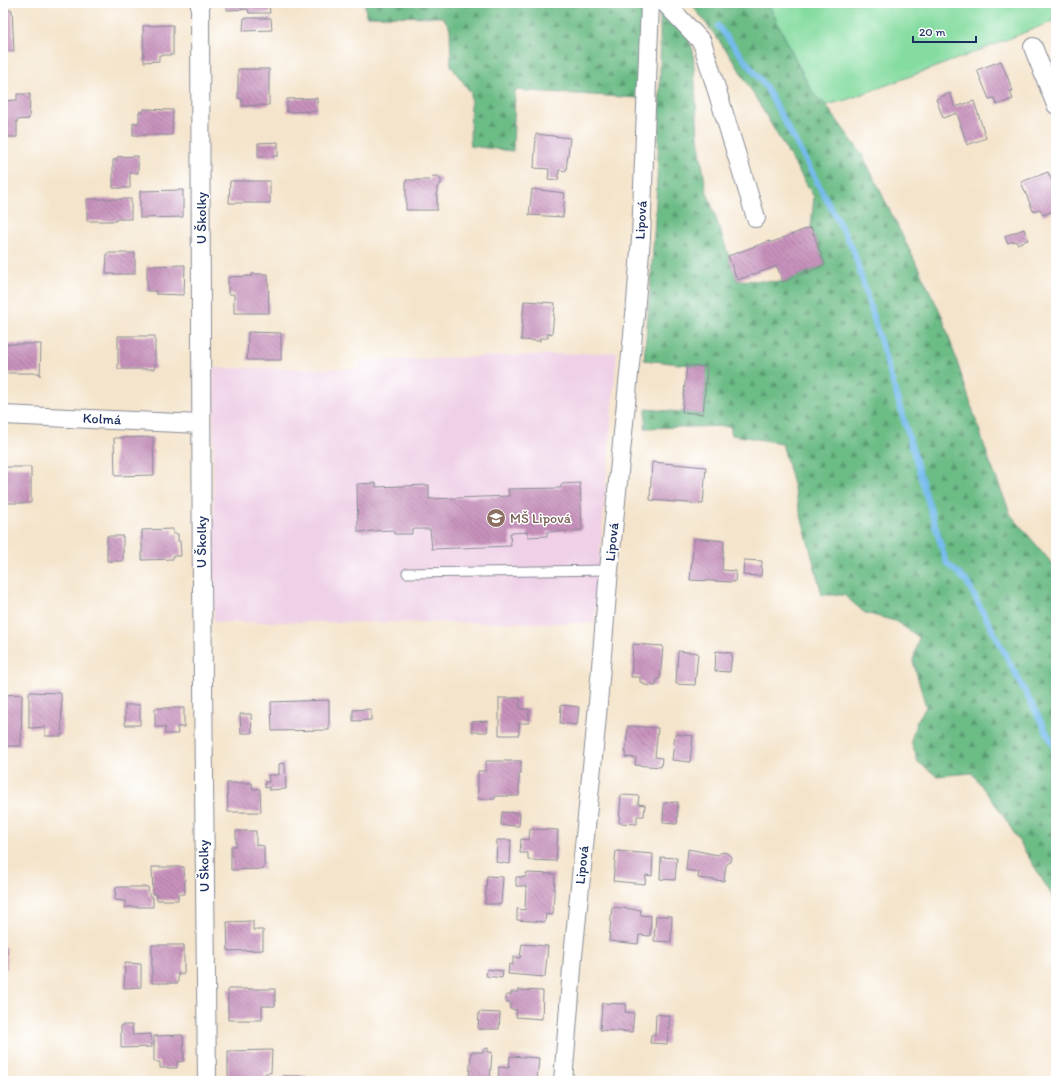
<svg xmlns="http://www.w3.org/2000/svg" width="1059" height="1084" viewBox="0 0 1059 1084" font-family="Itim,sans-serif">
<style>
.built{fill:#efd0e6}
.grass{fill:#85dca0;stroke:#50867f}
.forest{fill:url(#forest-firs);stroke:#447672}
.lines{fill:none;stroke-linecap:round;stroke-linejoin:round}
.stream{stroke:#75bbec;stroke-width:6}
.building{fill:url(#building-back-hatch)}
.service-casing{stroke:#888a94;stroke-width:11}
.minor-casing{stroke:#888a94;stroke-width:20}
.service{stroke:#fff;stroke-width:9}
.minor{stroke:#fff;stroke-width:18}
.labels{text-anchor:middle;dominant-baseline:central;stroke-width:3;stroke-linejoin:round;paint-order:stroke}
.street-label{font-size:14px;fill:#1b2f5e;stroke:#fff}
.education-label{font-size:14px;fill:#785e54;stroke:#fff;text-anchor:start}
</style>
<defs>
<pattern id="forest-firs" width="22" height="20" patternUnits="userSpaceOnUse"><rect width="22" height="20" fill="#6cbc86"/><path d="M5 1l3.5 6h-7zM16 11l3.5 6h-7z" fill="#589971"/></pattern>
<pattern id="building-back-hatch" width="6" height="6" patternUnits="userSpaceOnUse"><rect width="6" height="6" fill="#c791bc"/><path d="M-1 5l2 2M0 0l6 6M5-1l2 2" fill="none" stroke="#a1779c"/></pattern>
</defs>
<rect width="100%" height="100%" fill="#fff"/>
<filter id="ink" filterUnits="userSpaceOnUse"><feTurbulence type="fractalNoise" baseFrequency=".025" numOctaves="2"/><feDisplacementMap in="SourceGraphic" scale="8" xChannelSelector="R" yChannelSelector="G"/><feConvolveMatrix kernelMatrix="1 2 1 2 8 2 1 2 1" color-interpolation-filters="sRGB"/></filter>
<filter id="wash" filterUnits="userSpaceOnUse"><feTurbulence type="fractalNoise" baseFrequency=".012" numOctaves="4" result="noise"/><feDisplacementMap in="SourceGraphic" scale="16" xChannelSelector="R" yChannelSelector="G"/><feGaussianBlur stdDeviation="0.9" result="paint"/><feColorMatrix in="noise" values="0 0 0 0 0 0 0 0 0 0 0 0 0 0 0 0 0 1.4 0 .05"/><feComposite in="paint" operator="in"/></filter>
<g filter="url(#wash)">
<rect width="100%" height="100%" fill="#f4e4cb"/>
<path class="built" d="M617 352 594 623 214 622 213 368 360 369V361Z"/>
<path class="grass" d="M768 3H1056V20L968 55 846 100 826 105 814 95 802 73Z"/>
<path class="forest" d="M365 3H646L639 98 515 90 513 151 470 146 471 93 451 66 450 28 443 17 366 16Z
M691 3H768L802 73 814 95 826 105 863 156 942 316 989 460 1011 515 1055 567 1056 902 1003 815 972 773 937 776 918 762 911 741 916 723 926 707 913 661 919 637 895 621 865 613 844 595H822L782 443 732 435 730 426 645 428 646 409 703 414 707 367 644 360C655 243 662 125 660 8L686 33 693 50 698 137 706 189 737 280 783 282 825 265 811 227 814 197 734 61Z"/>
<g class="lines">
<path class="stream" d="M718 26 766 87 853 249 946 562 967 582 1056 750"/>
</g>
<g id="blocks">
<path class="building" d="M227 3H269L270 13H249L248 9 227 10Z
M3 10H12L14 51H3Z
M244 18H271L272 30 243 31Z
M173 25V55H159V61L144 62 143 26Z
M1001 61 1013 91H1010L1013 99 997 105 994 98 989 99 977 70Z
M238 69H269V105L242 106V99L238 98Z
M950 93 955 107 974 101 986 138 967 145 957 113 943 118 936 99Z
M17 94H30L29 119 17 120V137H3V101L17 100Z
M317 98V111L287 112V99Z
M144 109 173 110 172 135H133V123H139V112H143Z
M536 134 570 138 566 171 559 170 558 180 548 179 549 169 534 168Z
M278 142V156L258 157V143Z
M138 156V173H130V188H113V160H117V157Z
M1048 172 1056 190V210L1043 215 1040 209 1033 211 1021 182Z
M433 176H438L441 180V184L437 187V210H406V180H429Z
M230 181H270V203H229Z
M532 189 565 193 563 217 529 215Z
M183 190V217L140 218V191Z
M87 199H131V219H116V221H87Z
M811 227 825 265 783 282 777 266 737 280 728 256 770 241V243Z
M1024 229 1028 240 1017 244 1016 241 1007 243 1005 236Z
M107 253H135V274H106Z
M185 265 184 295 156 294V291H147V266Z
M252 274H268L269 313H234V294H228V277L252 276Z
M524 301 555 303 552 334 548 333V338H540V341L521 340Z
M248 332 281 333V360H247Z
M118 336H155V369H118Z
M3 344H41L40 376 39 373H3Z
M687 365 707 367 703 414 682 412Z
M153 437 154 475 115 476 114 438Z
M652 462 706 467 703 504 650 500Z
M3 467H31V503H3Z
M376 483V487L429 485V499L509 496 508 489 561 488V484L580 483 582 530 547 532V536L528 537V532L510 533 511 546 432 549 430 529H412V534H394L393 530 358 532 357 484Z
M173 529V534H178V541H180L181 556H173V559L142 560V530Z
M107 536H123V561H107Z
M694 538 724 541 722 570 736 571 735 582 690 580Z
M744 560 762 561 761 576 743 575Z
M633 644 663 646 660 679H657L656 686 644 685V683L640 682V677H631Z
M678 651 698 653 695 685 676 684Z
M716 651 732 653 730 672 715 671Z
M29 692 61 693 62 736H45V727L29 728Z
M22 694 21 746H3L4 695Z
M499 698H520V709H529V723H519V735H499Z
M329 700V730L272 731 271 702Z
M125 705H140V725H125Z
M561 705 579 707 577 725 560 723Z
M155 708H184V727H177L178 734H165V727H155Z
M371 709V720L353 721V710Z
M240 714H251L252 733H241Z
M488 721 487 732H472V722Z
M628 726 658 728 655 757 662 758 661 767 635 765 636 758 625 757Z
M675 734 693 736 690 762 672 760Z
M486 761H521V773H519V796H495V799H478V771H486Z
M285 763 286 789 269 790V787L265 788V782H269L268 775H279V764Z
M227 783H252L253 789H260L261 812H228Z
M621 795 639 796 638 804 645 805 644 816H637V824L619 823Z
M678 802 677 824 663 823 664 803Z
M502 812 520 813 519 826 501 825Z
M530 829 558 830 556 861 528 860V853H520L521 839 529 840Z
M236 831H256V845L264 846V869L231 870V846H236Z
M497 840H511L510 864 496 862Z
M688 849 718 855 722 852 727 853 731 857 730 862 726 865 724 881 698 878 699 872 686 870Z
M616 851 653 854 652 876 646 875 645 884 613 881Z
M661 857 677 858 675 880 660 879Z
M152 867H184L185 894H178V900H157L156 894H153Z
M526 873 555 874 553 915 546 914 545 922 517 920V909L525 910 526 886H516V877H526Z
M487 876 503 877 501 904H485Z
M116 887H148L149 895 153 897V907H125V901L115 900Z
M612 907 641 910 640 915 651 916 650 936 639 935 638 944 609 941Z
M656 916H672L671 942 654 941Z
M253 921V930H263V950L228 951 227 922Z
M522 944 548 946 545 977 508 974 509 964 513 965V957L520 958Z
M152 945H184V974H178V983H152Z
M3 947H6L7 969H3Z
M125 963 141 964V987L124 988Z
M487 969 503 971 502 978 486 976Z
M228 989H275V1006H262V1020H228Z
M518 990 543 991 542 1019 516 1017 517 1010 510 1009V1002H506V995H511V992H518Z
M602 1003 626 1004 625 1012 634 1013 632 1032 600 1030Z
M479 1012 500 1013 499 1029H478Z
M656 1014 670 1016 667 1044 650 1043 651 1035H655Z
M121 1025H132L133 1035 151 1034 152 1047 121 1048Z
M183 1035 184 1061 177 1062V1068H160V1062H154V1036Z
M488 1048V1052H492L490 1081H469L471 1052H484V1049Z
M272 1050 271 1073H265V1081H228V1051Z
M510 1056 539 1058 537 1081H498L499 1067 509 1068Z
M284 1076H307V1081H284Z"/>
</g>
</g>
<g filter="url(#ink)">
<use href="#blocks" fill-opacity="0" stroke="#888a94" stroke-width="1"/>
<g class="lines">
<g class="service-casing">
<path id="service" d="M407 573 609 570"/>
</g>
<g class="minor-casing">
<path id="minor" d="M200 3C200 362 202 722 207 1081
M665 3 702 42 756 218
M1033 47 1056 105
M3 415 200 424
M563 1081 573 956 596 727 609 570 635 315 641 238 650 3"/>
</g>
<use href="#service" class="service"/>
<use href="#minor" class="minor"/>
</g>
</g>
<defs>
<g id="school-disc" transform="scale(1)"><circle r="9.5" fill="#8d6e63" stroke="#fff"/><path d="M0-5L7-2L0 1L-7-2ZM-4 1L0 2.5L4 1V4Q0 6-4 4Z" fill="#fff"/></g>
</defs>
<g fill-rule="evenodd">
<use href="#school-disc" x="496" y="518"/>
</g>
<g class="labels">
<g class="street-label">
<text transform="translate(201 218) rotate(-90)">U Školky</text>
<text transform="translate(641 220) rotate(-87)">Lipová</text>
<text transform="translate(102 419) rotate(3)">Kolmá</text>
<text transform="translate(201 542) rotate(-90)">U Školky</text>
<text transform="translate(612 542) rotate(-84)">Lipová</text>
<text transform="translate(582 865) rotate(-84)">Lipová</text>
<text transform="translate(204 866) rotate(-91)">U Školky</text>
</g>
<g class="education-label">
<text x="510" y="518">MŠ Lipová</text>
</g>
</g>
<rect width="1059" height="1084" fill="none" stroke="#fff" stroke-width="16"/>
<path d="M913 36v6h63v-6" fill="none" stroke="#1b2f5e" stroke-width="2"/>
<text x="919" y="36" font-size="12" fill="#1b2f5e" stroke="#ffffff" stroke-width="3" paint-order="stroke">20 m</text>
</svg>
